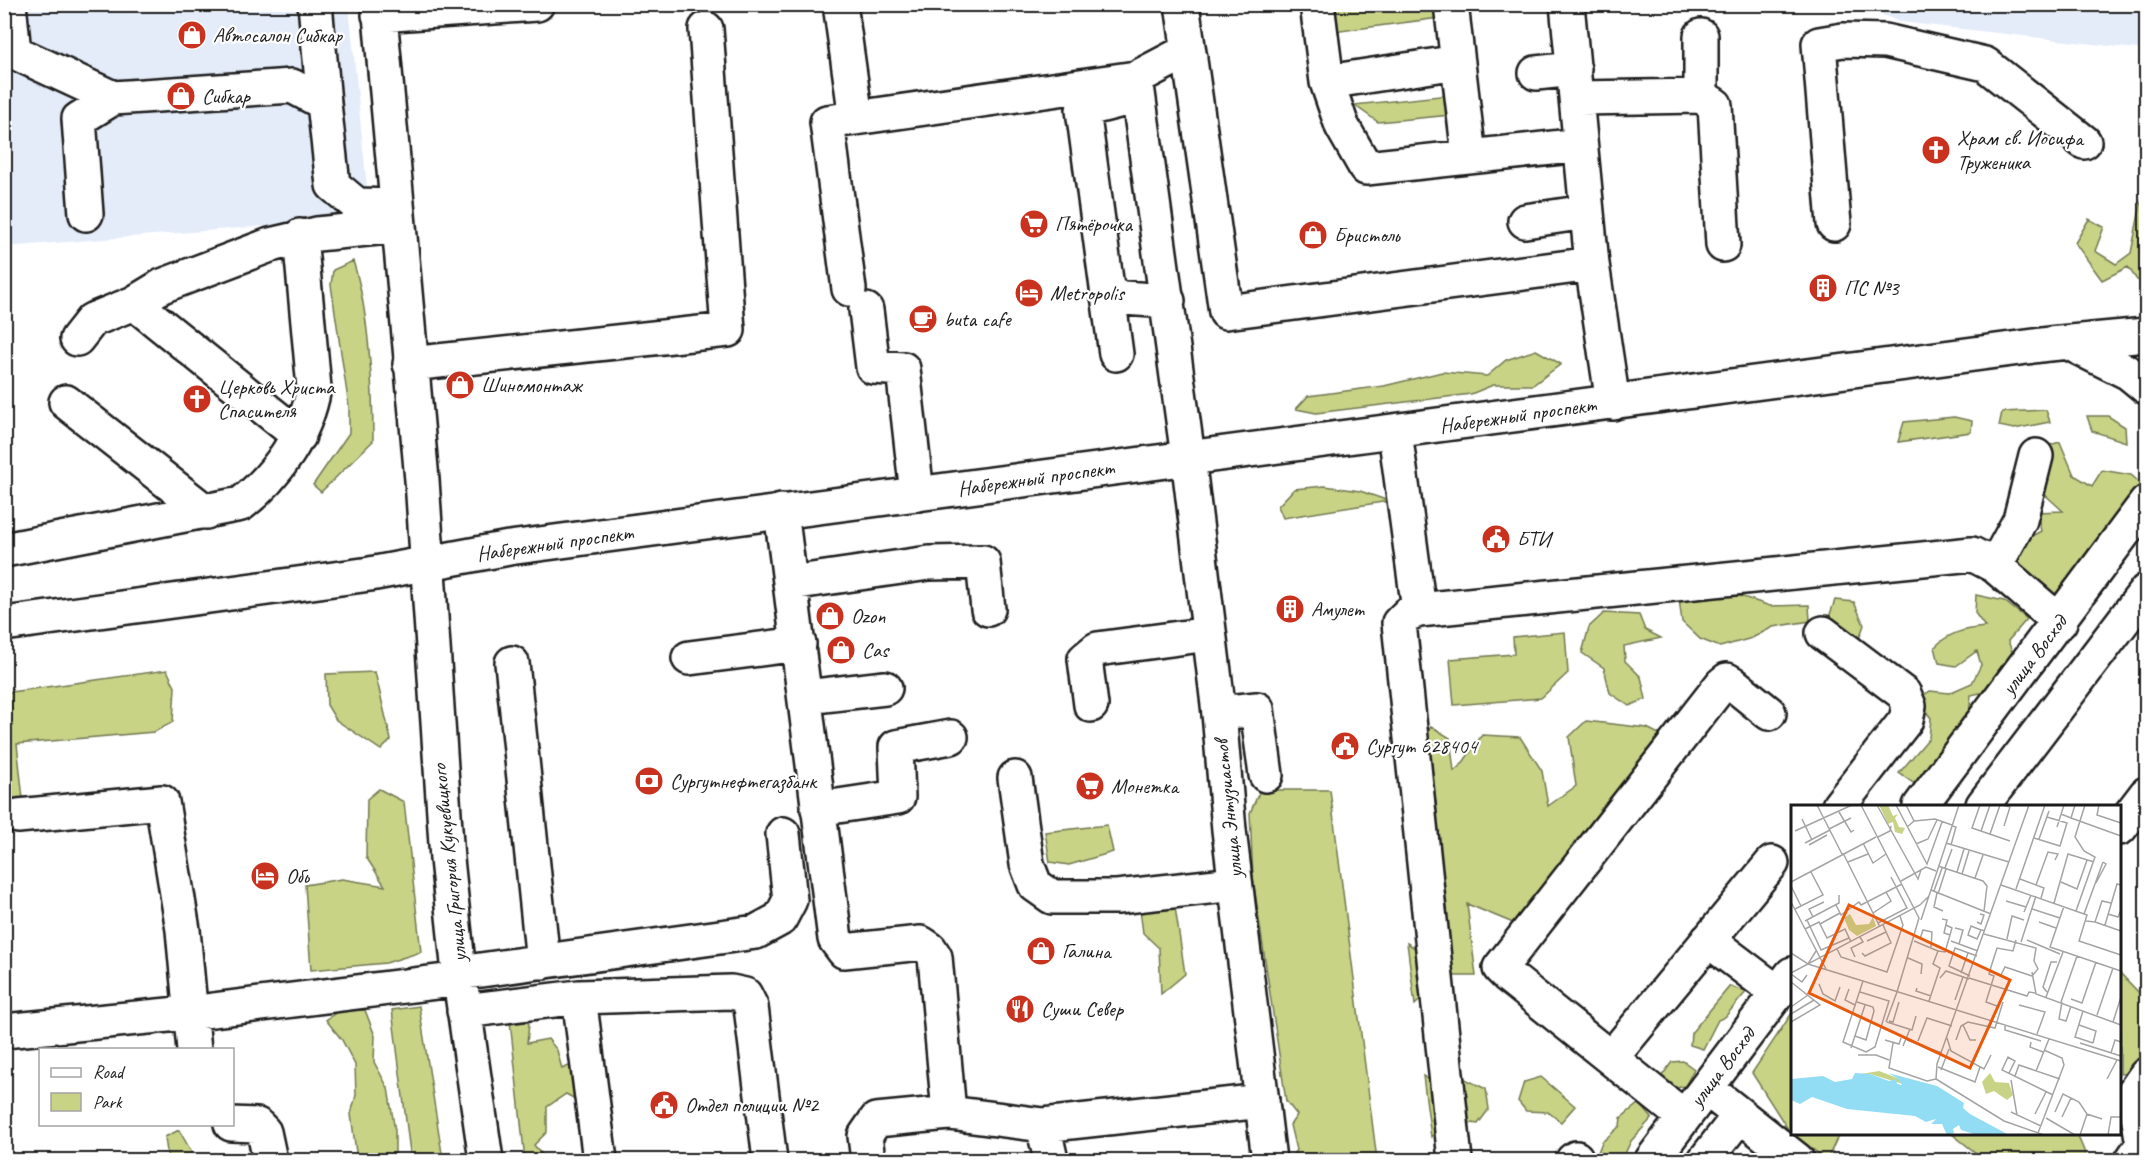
<svg xmlns="http://www.w3.org/2000/svg" width="2151" height="1165" viewBox="0 0 2151 1165" font-family="Caveat,sans-serif">
<style>
.built{fill:#e4ecfa}
.green{fill:#c8d386;stroke:#727851;stroke-width:1.5}
.lines{fill:none;stroke-linecap:round;stroke-linejoin:round}
.minor-casing{stroke:#1c1c1c;stroke-width:38}
.major-casing{stroke:#1c1c1c;stroke-width:38}
.minor{stroke:#fff;stroke-width:33}
.major{stroke:#fff;stroke-width:33}
.labels{text-anchor:middle;dominant-baseline:central;stroke-width:4.5;stroke-linejoin:round;paint-order:stroke}
.poi-label{font-size:21px;fill:#1c1c1c;stroke:#fff;text-anchor:start}
.street-label{font-size:21px;fill:#1c1c1c;stroke:#fff}
.inset-road{fill:none;stroke:#a4a4a4;stroke-width:1.5}
.view{fill:#e8590c;fill-opacity:0.15;stroke:#e8590c;stroke-width:3}
.inset-edge{fill:none;stroke:#1c1c1c;stroke-width:3}
</style>
<rect width="100%" height="100%" fill="#fff"/>
<filter id="ink" filterUnits="userSpaceOnUse"><feTurbulence type="fractalNoise" baseFrequency=".0167" numOctaves="2"/><feDisplacementMap in="SourceGraphic" scale="12" xChannelSelector="R" yChannelSelector="G"/><feConvolveMatrix kernelMatrix="1 2 1 2 8 2 1 2 1" color-interpolation-filters="sRGB"/></filter>
<g filter="url(#ink)">
<path class="built" d="M1881 4 2146 5V50L1900 22 1878 13Z
M5 5H349L367 188 350 212 316 222 5 247Z"/>
<path class="green" d="M1330 5H1437L1439 18 1333 32Z
M1449 95 1451 115 1378 122 1354 105Z
M2146 179V282L2137 280 2128 267 2102 280 2075 243 2089 219 2104 227 2095 251 2116 264 2131 253Z
M353 261C369 309 373 390 373 441L321 492 313 485 349 433V407L331 285 333 270Z
M1536 350 1561 364 1533 385H1493L1471 394 1316 413 1296 409 1308 396 1384 386 1442 372 1487 376 1506 360Z
M2046 410 2050 422 2014 429 1999 426 2002 412Z
M2087 416H2108L2125 427 2126 442 2092 431Z
M1954 417 1972 421 1971 432 1898 442 1904 422Z
M2060 442 2074 475 2092 486 2102 470 2131 475 2145 487 2058 602 2010 572 2023 541 2041 531 2037 512 2063 511 2041 491 2043 447Z
M1325 486 1360 491 1389 501 1283 518 1278 506 1294 489Z
M1734 594 1770 606 1809 605 1810 621 1773 627 1752 638 1720 647 1700 639 1682 622 1679 599Z
M1976 595 2004 601 2027 619 2008 641 2015 659 1989 691 1971 695 1969 715 1948 740 1945 755 1919 787 1899 773 1929 738 1931 718 1916 699 1930 691 1949 693 1972 683 1981 665 1977 651 1956 666 1939 663 1935 647C1949 632 1966 629 1985 627L1975 613Z
M1835 600 1854 602 1864 625 1859 639 1829 617Z
M1604 613 1639 615 1645 630 1661 638 1624 646 1625 661 1641 677 1646 699 1629 706 1610 693 1604 668 1582 653 1589 627Z
M1565 632 1568 673 1541 698 1454 705 1450 659 1514 654 1513 637Z
M167 670 175 687 173 722 154 732 17 744 23 799 5 801 4 693Z
M375 672 391 740 381 750 336 720 327 705 326 674Z
M1586 721 1647 728 1661 735 1518 925 1467 904 1476 976H1452L1419 751 1431 726 1450 738 1454 771 1462 764 1482 735 1520 737 1542 771 1548 806 1576 786 1569 737Z
M379 789 404 802 421 952 386 963 311 970 305 885 342 879 385 886 366 857 367 799Z
M1260 790H1330L1377 1160H1289L1296 1150 1290 1125 1297 1115 1286 1101 1253 879 1250 813Z
M1107 825 1113 852 1069 865 1050 862 1045 832Z
M1175 907 1185 974 1161 994 1159 948 1143 933 1140 910Z
M1407 943 1428 956 1431 989 1415 1005Z
M2120 973 2142 996 2146 1009V1050L2132 1073 2120 1074Z
M1730 986 1746 992 1725 1017 1718 1020 1703 1049 1690 1045 1691 1033Z
M419 1006 443 1160H411L392 1010Z
M365 1010 375 1036 374 1062 388 1088 395 1131V1160H357L351 1114 356 1095 355 1065 342 1040 326 1020 338 1011Z
M1792 1013V1134H1839L1827 1160 1789 1131 1752 1073Z
M523 1016 529 1024 527 1043 548 1039 557 1050 562 1069 576 1063 575 1099 566 1094 547 1107V1132L534 1145 547 1160H525L510 1021Z
M1683 1061 1694 1069 1685 1086 1668 1090 1661 1077 1672 1062Z
M1423 1076 1441 1087 1446 1122 1431 1137Z
M1461 1077 1486 1089 1489 1109 1478 1124 1464 1122Z
M1541 1077 1575 1106 1561 1122 1548 1112 1526 1111 1518 1101 1524 1082Z
M1639 1103 1652 1118 1631 1141 1622 1160H1595L1602 1142 1620 1126 1621 1118Z
M179 1130 196 1160H168L165 1137Z
M1952 1134H2077L2087 1158 1985 1160Z"/>
<g class="lines">
<g class="minor-casing">
<path id="minor" d="M9 4 14 52
M315 4 324 103
M379 4 422 480 447 859 459 973 486 1160
M840 4 856 118
M1182 4 1226 312 1592 264
M1317 4 1327 82 1342 126 1366 168 1580 145
M1451 4 1469 156
M1567 4 1592 264 1613 403
M379 15 537 4
M4 52H14L113 98 292 86 324 103 333 185 357 205 396 206
M1536 73 1574 69
M1327 82 1458 62
M1701 96V36
M1578 98 1701 96 1715 105 1723 245
M86 214 79 119 113 98
M1525 221 1586 212
M1834 224 1819 44 1843 40 1885 41 1985 64 2084 142
M849 289 827 122 1136 78
M1108 297 1168 301
M134 303 162 286 270 245 317 234 398 226
M866 310 873 367 903 369 917 494
M77 339 92 320 134 303 299 436
M1116 354 1083 110 1134 97
M410 364 728 330 706 29
M66 402 206 512
M1395 432 1419 610
M1188 457 1136 78 1174 58 1190 57
M781 511 835 939 844 951 921 943 930 949 935 957 949 1113 1043 1125 1262 1101
M4 550 241 504C277 476 306 434 314 388L300 236
M1995 566 2020 520 2036 456
M791 583 929 563 983 562 988 609
M1823 633 1904 694 1909 706 1906 720 1839 806
M689 658 799 644
M512 663 543 962
M806 697 885 688
M1091 705 1085 659 1097 649 1209 634
M1219 713 1257 709 1266 775
M1015 778 1027 864 1035 885 1052 897H1117L1235 884
M1983 805 2146 591
M1920 806 2146 503
M818 809 898 797 896 747 951 737
M18 816 162 802 183 930 194 1050
M2120 828 2146 794
M1708 940 1778 993
M459 973 756 932 780 919 790 900 783 834
M579 997 600 1160
M464 1011 579 997 731 992 745 995 751 1007 770 1160
M4 1031 189 1013 461 979
M1611 1058 1772 863
M1706 1088 1797 1160
M1684 1117 1508 976 1500 968 1722 684 1727 680 1732 683 1769 713
M231 1124 257 1125 264 1132 270 1160
M1043 1125 1051 1160
M868 1160 865 1136 876 1120 949 1113
M1455 1160 1399 623 1408 614 1419 610 1972 554 1995 566 2060 622
M1573 1160 1576 1158
M1652 1160 1792 974
M1705 1160 1740 1115
M2132 1160 2143 1144 2134 1092 2146 1075"/>
</g>
<g class="major-casing">
<path id="major" d="M2069 343 2129 373 2146 387
M1188 457 1219 713 1229 830 1269 1160
M4 624 370 574 509 548 2049 344 2146 335"/>
</g>
<use href="#minor" class="minor"/>
<use href="#major" class="major"/>
</g>
</g>
<defs>
<g id="shop-disc" transform="scale(1.5)"><circle r="9.5" fill="#c8321e" stroke="#fff"/><path d="M-5-2.5h2.3a2.7 3.5 0 0 1 5.4 0H5L5.5 6h-11ZM-1.5-2.5h3a1.5 2.3 0 0 0-3 0Z" fill="#fff"/></g>
<g id="church-disc" transform="scale(1.5)"><circle r="9.5" fill="#c8321e" stroke="#fff"/><path d="M-1.2-6h2.4v3.5h3.3v2.4h-3.3V6h-2.4V-.1h-3.3v-2.4h3.3Z" fill="#fff"/></g>
<g id="supermarket-disc" transform="scale(1.5)"><circle r="9.5" fill="#c8321e" stroke="#fff"/><path d="M-6-5.5h2.5l.6 2H6L4.5 2H-2.5L-4.4-4H-6ZM-1.5 3.2a1.3 1.3 0 1 0 .1 0ZM3 3.2a1.3 1.3 0 1 0 .1 0Z" fill="#fff"/></g>
<g id="building-disc" transform="scale(1.5)"><circle r="9.5" fill="#c8321e" stroke="#fff"/><path d="M-4-6H4V6H1V3H-1V6H-4ZM-2.5-4.3h1.7v1.8h-1.7ZM.8-4.3h1.7v1.8H.8ZM-2.5-1h1.7V.8h-1.7ZM.8-1h1.7V.8H.8Z" fill="#fff"/></g>
<g id="hotel-disc" transform="scale(1.5)"><circle r="9.5" fill="#c8321e" stroke="#fff"/><path d="M-6-4.5h1.5V1H6V5H4.5V3h-9V5H-6ZM-4 0a1.8 1.8 0 1 1 3.6 0ZM.5 0V-2.5h3Q6-2.5 6 0Z" fill="#fff"/></g>
<g id="cafe-disc" transform="scale(1.5)"><circle r="9.5" fill="#c8321e" stroke="#fff"/><path d="M-5.5-4.5H6V0H3Q3 3.5 0 3.5H-2.5Q-5.5 3.5-5.5 0ZM3-3.2v2h1.7v-2ZM-6 4.5H4V6H-6Z" fill="#fff"/></g>
<g id="civic-disc" transform="scale(1.5)"><circle r="9.5" fill="#c8321e" stroke="#fff"/><path d="M-.6-6.5H3V-4.5H.6V-3L4-1V1h2V6H-6V1h2V-1L-.6-3ZM-1.2 2.5V6h2.4V2.5Z" fill="#fff"/></g>
<g id="bank-disc" transform="scale(1.5)"><circle r="9.5" fill="#c8321e" stroke="#fff"/><path d="M-6-4H6V4H-6ZM0-2.3a2.3 2.3 0 1 0 0 4.6a2.3 2.3 0 1 0 0-4.6Z" fill="#fff"/></g>
<g id="restaurant-disc" transform="scale(1.5)"><circle r="9.5" fill="#c8321e" stroke="#fff"/><path d="M-5-6h1v4h1v-4h1v4h1v-4h1v5L-1.5 .5V6h-2V.5L-5-1ZM5-6V6H3V1.5H1.5Q1.5-4 5-6Z" fill="#fff"/></g>
</defs>
<g fill-rule="evenodd">
<use href="#shop-disc" x="192" y="35"/>
<use href="#shop-disc" x="181" y="96"/>
<use href="#church-disc" x="1936" y="150"/>
<use href="#supermarket-disc" x="1034" y="224"/>
<use href="#shop-disc" x="1313" y="235"/>
<use href="#building-disc" x="1823" y="288"/>
<use href="#hotel-disc" x="1029" y="293"/>
<use href="#cafe-disc" x="923" y="319"/>
<use href="#shop-disc" x="460" y="385"/>
<use href="#church-disc" x="197" y="399"/>
<use href="#civic-disc" x="1496" y="539"/>
<use href="#building-disc" x="1290" y="609"/>
<use href="#shop-disc" x="830" y="616"/>
<use href="#shop-disc" x="841" y="650"/>
<use href="#civic-disc" x="1345" y="746"/>
<use href="#bank-disc" x="649" y="781"/>
<use href="#supermarket-disc" x="1090" y="786"/>
<use href="#hotel-disc" x="265" y="876"/>
<use href="#shop-disc" x="1041" y="951"/>
<use href="#restaurant-disc" x="1020" y="1009"/>
<use href="#civic-disc" x="664" y="1105"/>
</g>
<g class="labels">
<g class="poi-label">
<text x="213" y="35">Автосалон Сибкар</text>
<text x="202" y="96">Сибкар</text>
<text x="1957" y="138">Храм св. Иосифа<tspan x="1957" dy="24">Труженика</tspan></text>
<text x="1055" y="224">Пятёрочка</text>
<text x="1334" y="235">Бристоль</text>
<text x="1844" y="288">ПС №3</text>
<text x="1050" y="293">Metropolis</text>
<text x="944" y="319">buta cafe</text>
<text x="481" y="385">Шиномонтаж</text>
<text x="218" y="387">Церковь Христа<tspan x="218" dy="24">Спасителя</tspan></text>
<text x="1517" y="539">БТИ</text>
<text x="1311" y="609">Амулет</text>
<text x="851" y="616">Ozon</text>
<text x="862" y="650">Cas</text>
<text x="1366" y="746">Сургут 628404</text>
<text x="670" y="781">Сургутнефтегазбанк</text>
<text x="1111" y="786">Монетка</text>
<text x="286" y="876">Обь</text>
<text x="1062" y="951">Галина</text>
<text x="1041" y="1009">Суши Север</text>
<text x="685" y="1105">Отдел полиции №2</text>
</g>
<g class="street-label">
<text transform="translate(1518 415) rotate(-8)">Набережный проспект</text>
<text transform="translate(1036 478) rotate(-8)">Набережный проспект</text>
<text transform="translate(555 543) rotate(-8)">Набережный проспект</text>
<text transform="translate(2034 655) rotate(-53)">улица Восход</text>
<text transform="translate(1228 809) rotate(-96)">улица Энтузиастов</text>
<text transform="translate(449 863) rotate(-96)">улица Григория Кукуевицкого</text>
<text transform="translate(1722 1067) rotate(-53)">улица Восход</text>
</g>
</g>
<g transform="translate(1791 805)">
<rect width="330" height="330" fill="#fff"/>
<path d="M88 0H97L102 11 107 9 104 13 108 22 114 23 111 29 104 27 102 17 97 19ZM59 109 65 120 78 119 82 112 85 121 66 131 58 125 53 113ZM88 266 106 273 112 279 79 269 64 270ZM199 268 204 277 218 278 222 290 216 295 203 286 195 289 191 277Z" fill="#c8d386"/>
<path d="M64 268 79 269 98 276 105 274 106 279 111 280 106 273 97 268 146 281 173 298 172 303 179 309 218 330H186L170 325 168 320 162 324 163 328 156 330 151 319H140L145 314 135 317 124 311 56 304 21 292 9 299 0 295V274L32 271 44 277 61 274Z" fill="#92ddf3"/>
<path class="inset-road" d="M26 0 51 49M70 0 128 113 106 187M86 0 127 74 130 65M105 0 136 59 151 17M115 0 123 16 116 22M189 0 181 23 219 36M212 0 219 2 213 21M308 0 306 10 330 18M48 7 60 27 63 25M270 9 280 13 284 0M280 13 330 31M11 14 21 35M123 16 144 14 161 20M266 22 273 0M38 24 60 13M4 26 61 0M190 26 199 0M199 29 209 0M87 32 99 26 100 21M243 33 269 41 276 18 256 12M248 34 258 6M14 38 39 25M72 38 82 58 95 49M155 38 218 57M125 39 137 34 146 15M18 40 36 30M160 40 165 22 161 21M52 48 89 122M57 57 77 49M147 61 192 76 196 81 193 106M154 63 161 44M166 67 173 44M171 69 178 46M184 73 192 50M229 74 253 83 250 93M110 76 135 62 145 66M0 77 85 32M270 77 286 84 296 55M305 78 315 59 312 57M210 80 296 110 288 136 330 150M245 80 257 47 267 49 264 55M0 81 10 101M225 84 254 0M140 85 200 109M143 86 151 63M146 88 143 102 152 106M147 89 155 64M215 96 235 102M0 97 35 164M263 98 277 49 303 57M45 100 50 110 68 97 70 100 111 79M273 101 259 142 330 166M4 104 32 90 20 67M241 104 269 113M285 106 304 52 293 46 284 32 294 0M233 107 240 90M82 108 100 96 95 87M293 109 312 57M317 109 327 112 330 105M22 112 18 104 33 97M151 114 156 115 153 128 159 130M16 115 30 145 58 133M130 115 168 0M14 116 48 98V90M295 116 304 117 311 96 320 98M186 117 190 119 193 110 189 109M248 117 265 123M304 117 330 126M87 118 116 103 100 72M29 119 49 108M314 120 326 79 330 80M164 123 172 125 168 139M14 124 28 117 36 133 54 124 60 137M190 125 186 134 177 130 180 121 190 125H191L194 126M193 129 245 143 243 156 247 164 241 171M129 134 132 125 141 127 140 142M216 134 221 111 233 115M236 135 269 149M76 136 95 127M123 136 147 146 142 159 149 163 138 196M160 136 187 146M230 137 245 91M46 144 50 152 96 167 112 120 109 111M147 146 154 147 159 130 161 123 155 120M0 148 17 159 129 100 137 92M71 148 74 151 100 138 92 120M64 152 60 143 72 137 69 132M117 153 131 159 130 169M17 159 330 256M241 167 245 189 330 220M0 168 17 159 25 146M170 168 177 148M0 169 11 177 16 170M210 170 214 162 241 171M179 171 158 161 164 143 186 151M149 173 155 166 178 174M178 173 236 191 238 187 244 188M0 177 29 200 0 217M28 179 32 189 44 196 49 182M126 183 125 186 140 191M58 184 54 195 64 200M69 187 98 196 84 242 75 247 52 237 72 176M256 187 252 182 260 157H266M255 192 272 147M280 194 291 198 305 157M164 195 172 172M270 197 286 151M271 197 268 214 275 216 280 201M228 200 254 207 246 229M206 201 195 197 203 171 198 169 200 162 206 143 222 146 225 135M0 202 17 190M292 206 284 232 302 238M0 209 23 195M306 210 322 163M98 216 102 217 108 197M95 217 106 187M96 217 121 225 125 211M322 217 330 192M172 220 179 235H185M288 220 305 226 302 238M214 221V225L250 236M64 231 75 235 83 206 82 202 66 197M156 233 160 246 193 264 200 250M94 235 108 239 110 233M116 235 151 248M165 235 170 221 177 217 204 223 212 197M127 236 136 213 161 221M240 237 239 242 252 247M102 238 98 263 136 276 145 274M289 238 330 251M112 241 119 224M60 243 74 200M320 248 324 235 330 237M67 250H85L98 255M147 262 184 277 189 262M150 265 158 244M245 266 258 234M218 268 224 256 217 252 211 265 262 290M224 271 228 260 269 274M145 274 146 259 238 0M145 274 213 316 253 330M316 274 326 255M220 275 226 310M220 307 250 321M264 307 272 289 288 297 296 309 311 314M244 309 255 287M271 312 280 293M255 313 284 330M247 328 273 260 271 253 253 245M289 330 296 309M317 330 320 312H330"/>
<path class="view" d="M58 100 219 175 179 263 18 188Z"/>
<rect width="330" height="330" class="inset-edge"/>
</g>
<rect width="2151" height="1165" fill="none" stroke="#fff" stroke-width="24"/>
<rect x="12" y="12" width="2127" height="1141" fill="none" stroke="#1c1c1c" stroke-width="2" filter="url(#ink)"/>
<rect x="39" y="1048" width="195" height="78" fill="#ffffff" stroke="#a4a4a4" stroke-width="1.5"/>
<rect x="51" y="1068" width="30" height="9" fill="#ffffff" stroke="#a4a4a4" stroke-width="1.5"/>
<text x="93" y="1078" font-size="18" fill="#1c1c1c">Road</text>
<rect x="51" y="1093" width="30" height="18" fill="#c8d386" stroke="#a4a4a4" stroke-width="1.5"/>
<text x="93" y="1108" font-size="18" fill="#1c1c1c">Park</text>
</svg>
